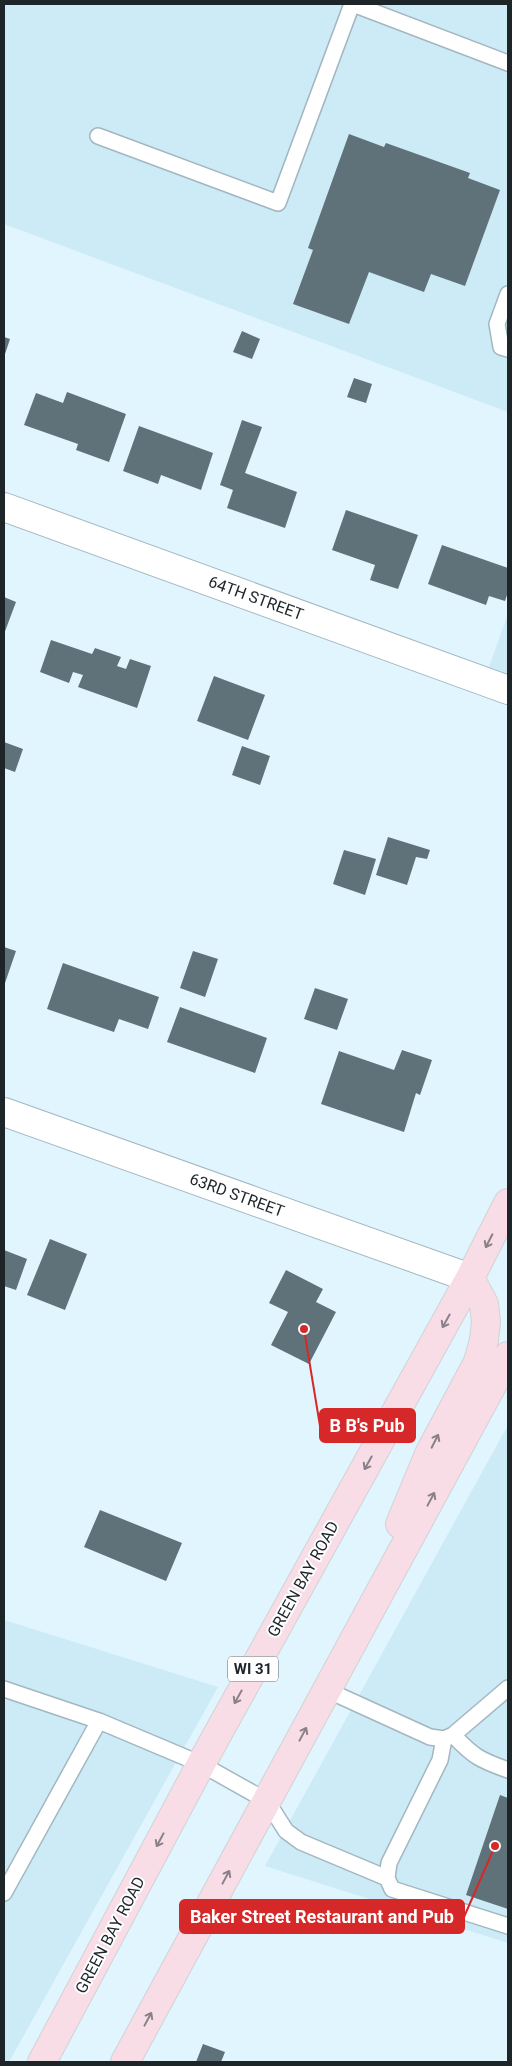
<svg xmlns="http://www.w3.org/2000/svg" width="512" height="2066" viewBox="0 0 512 2066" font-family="Roboto,sans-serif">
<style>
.built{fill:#cdeaf7}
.building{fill:#5f727a}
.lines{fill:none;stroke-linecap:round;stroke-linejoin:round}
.service-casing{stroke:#a3b7c0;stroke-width:18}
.minor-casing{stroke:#a3b7c0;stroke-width:30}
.primary-casing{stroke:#d2d3d4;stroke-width:30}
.service{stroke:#fff;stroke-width:15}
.minor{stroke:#fff;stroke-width:28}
.primary{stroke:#f8dce6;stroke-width:28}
.oneway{stroke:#8a8087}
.labels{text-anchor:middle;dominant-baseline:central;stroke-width:4;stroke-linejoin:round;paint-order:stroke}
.shield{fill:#fefefe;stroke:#606668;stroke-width:1}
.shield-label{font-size:15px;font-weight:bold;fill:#1d2528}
.street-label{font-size:16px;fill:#1d2528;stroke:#fefefe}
.leader{fill:none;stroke:#d62828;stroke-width:2}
.callout-dot{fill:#d62828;stroke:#fefefe;stroke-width:2}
.callout{fill:#d62828;stroke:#d62828;stroke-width:2}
.callout-label{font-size:18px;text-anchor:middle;font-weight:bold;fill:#fff}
</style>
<rect width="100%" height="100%" fill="#e0f5fe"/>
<path class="built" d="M4 4H508V412L4 224Z
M508 614V674L489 667Z
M508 1425V1943L265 1866Z
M4 1620 218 1687 9 2062H4Z"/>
<path class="building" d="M349 134 384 147 386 143 470 173 468 178 500 190 465 286 431 274 424 292 369 272 349 324 293 304 313 250 308 248Z
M242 331 260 339 252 359 233 352Z
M4 337 10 339 4 357Z
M354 378 372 384 366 403 347 397Z
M67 392 126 414 109 462 76 450 78 444 24 425 36 393 63 403Z
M242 420 262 427 245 473 297 492 285 528 227 508 233 490 220 485Z
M139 426 213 453 201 490 161 475 158 484 123 471Z
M346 510 418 535 398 589 370 580 375 565 332 550Z
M442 545 508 568V592L505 601 489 596 486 605 428 584Z
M4 597 16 602 4 634Z
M51 640 92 654 95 648 121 657 117 666 126 669 130 659 151 666 137 708 78 687 83 675 73 672 69 683 40 672Z
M214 676 265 695 248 740 197 721Z
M4 742 23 749 15 772 4 768Z
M242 746 270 756 260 785 232 775Z
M388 837 430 850 427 859 416 857 407 885 376 875Z
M344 850 376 859 365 895 333 884Z
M4 947 16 951 4 986Z
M193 951 218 959 205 997 180 988Z
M63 963 159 997 148 1029 119 1019 114 1032 47 1009Z
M315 988 348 999 337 1030 304 1019Z
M180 1007 267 1038 255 1073 167 1042Z
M402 1050 432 1060 420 1095 416 1093 404 1132 321 1104 339 1051 394 1070Z
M50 1239 87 1254 65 1310 27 1295Z
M4 1250 27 1259 16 1290 4 1286Z
M286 1270 323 1289 316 1302 336 1312 309 1364 271 1345 288 1312 269 1303Z
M100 1510 182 1543 166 1581 84 1547Z
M500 1795 508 1798V1909L466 1895Z
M203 2044 225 2052 221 2062H196Z"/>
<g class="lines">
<g class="service-casing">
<path id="service" d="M353 4 508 63
M98 136 278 203 352 4
M508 294 497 324 501 347 508 349
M4 1689 99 1721 201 1764 267 1801 286 1831 301 1842 387 1878
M327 1690 430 1737 444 1739 453 1735 508 1688
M453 1735C474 1757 480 1760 508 1770
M444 1739 440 1760 389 1863 387 1878 392 1889 508 1926
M4 1893 99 1721"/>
</g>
<g class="minor-casing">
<path id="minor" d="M4 507 508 690
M4 1112 470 1278"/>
</g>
<g class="primary-casing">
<path id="primary" d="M400 1524 430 1452 478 1362 484 1340 486 1322 484 1304 470 1278
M42 2062 201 1764 470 1278 508 1203
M125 2062 508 1356"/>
</g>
<use href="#service" class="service"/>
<use href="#minor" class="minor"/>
<use href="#primary" class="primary"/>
</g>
<defs><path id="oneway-shaft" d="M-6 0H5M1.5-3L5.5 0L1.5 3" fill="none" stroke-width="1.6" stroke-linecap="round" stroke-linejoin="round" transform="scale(1.25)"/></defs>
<g class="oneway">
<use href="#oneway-shaft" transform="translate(489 1241) rotate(117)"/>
<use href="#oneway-shaft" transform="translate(446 1321) rotate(119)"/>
<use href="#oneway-shaft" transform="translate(435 1441) rotate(-63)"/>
<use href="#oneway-shaft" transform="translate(368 1463) rotate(119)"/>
<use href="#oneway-shaft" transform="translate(431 1499) rotate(-62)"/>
<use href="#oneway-shaft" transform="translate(238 1697) rotate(119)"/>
<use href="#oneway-shaft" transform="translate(303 1734) rotate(-62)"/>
<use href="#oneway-shaft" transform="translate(160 1840) rotate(118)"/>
<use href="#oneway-shaft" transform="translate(226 1877) rotate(-62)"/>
<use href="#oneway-shaft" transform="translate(148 2019) rotate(-62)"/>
</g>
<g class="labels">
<rect class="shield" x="228" y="1656.5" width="50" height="25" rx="4"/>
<g class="shield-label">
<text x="253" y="1669">WI 31</text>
</g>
<g class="street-label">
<text transform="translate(256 598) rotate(20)">64TH STREET</text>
<text transform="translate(237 1195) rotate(20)">63RD STREET</text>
<text transform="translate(303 1579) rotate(-61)">GREEN BAY ROAD</text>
<text transform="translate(110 1935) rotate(-62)">GREEN BAY ROAD</text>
</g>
</g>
<path class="leader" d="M304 1329L320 1426M495 1846L464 1917"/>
<g class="callout-dot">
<circle cx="304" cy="1329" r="5"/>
<circle cx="495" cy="1846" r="5"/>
</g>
<g class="callout">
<rect x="320" y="1409" width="95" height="33" rx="5"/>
<rect x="180" y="1900" width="284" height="33" rx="5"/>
</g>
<g class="callout-label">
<text x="367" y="1432">B B's Pub</text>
<text x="322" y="1923">Baker Street Restaurant and Pub</text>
</g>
<rect width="512" height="2066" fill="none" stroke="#1d2528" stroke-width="10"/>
</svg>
